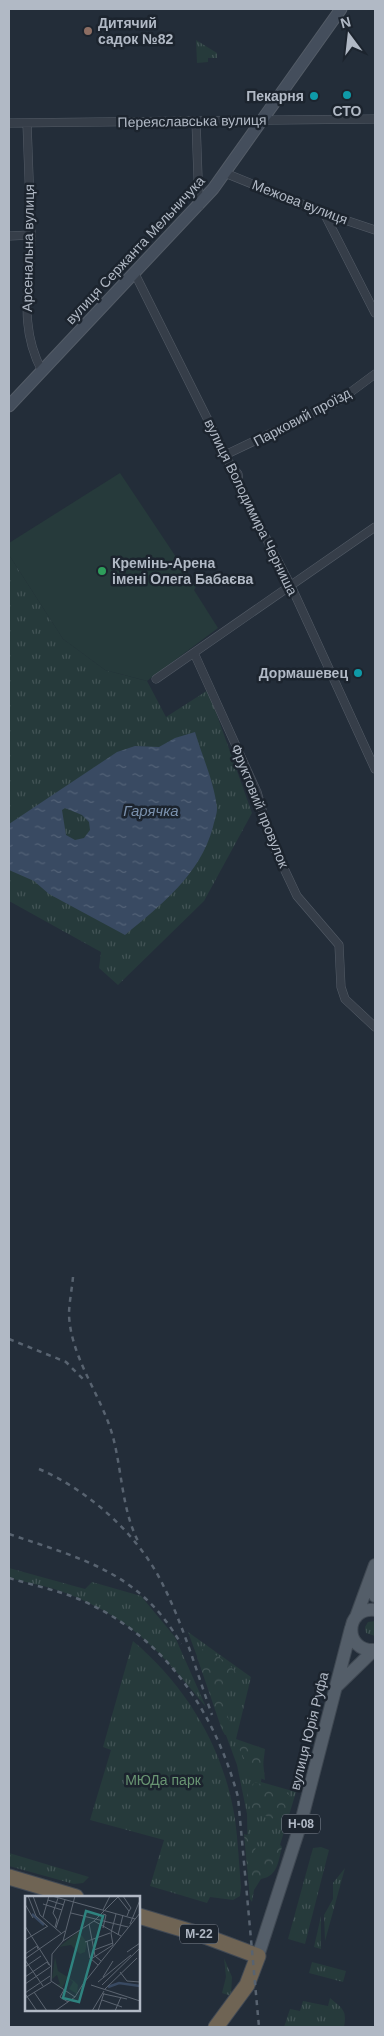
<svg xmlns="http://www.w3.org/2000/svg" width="384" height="2036" viewBox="0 0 384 2036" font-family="Helvetica,sans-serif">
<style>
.grass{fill:url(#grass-tufts)}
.forest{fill:url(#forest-crowns)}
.garden{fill:#263a3b}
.water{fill:url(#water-ripples);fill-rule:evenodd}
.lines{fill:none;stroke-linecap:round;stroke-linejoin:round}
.street-casing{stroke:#545c67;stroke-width:9}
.secondary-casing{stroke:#545c67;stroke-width:13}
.primary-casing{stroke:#3f4852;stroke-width:14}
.highway-casing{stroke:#414954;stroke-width:17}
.street{stroke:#363e49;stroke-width:8}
.secondary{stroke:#444e5c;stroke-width:11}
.primary{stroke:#545e69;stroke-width:12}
.highway{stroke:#6f6454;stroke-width:15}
.rail{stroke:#586370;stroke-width:2.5;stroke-dasharray:5 5;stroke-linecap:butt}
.education-dot{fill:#8d6e63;stroke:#1c242e;stroke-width:2}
.culture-dot{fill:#0f9aa8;stroke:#1c242e;stroke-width:2}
.leisure-dot{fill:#2e9e5b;stroke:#1c242e;stroke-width:2}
.labels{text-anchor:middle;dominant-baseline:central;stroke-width:5;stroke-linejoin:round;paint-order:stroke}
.shield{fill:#1c242e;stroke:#848c98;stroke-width:1}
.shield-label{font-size:12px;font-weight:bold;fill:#b1b9c5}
.poi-label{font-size:14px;font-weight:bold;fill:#b1b9c5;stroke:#1c242e;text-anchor:start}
.street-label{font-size:14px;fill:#b1b9c5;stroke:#1c242e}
.park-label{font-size:14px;fill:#699573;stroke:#1c242e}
.water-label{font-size:15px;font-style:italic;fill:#7a90ac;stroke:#1c242e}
.inset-river{fill:none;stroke:#394a62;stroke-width:2.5}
.inset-road{fill:none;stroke:#5c6571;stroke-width:1}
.view{fill:#2f837f;fill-opacity:0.15;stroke:#2f837f;stroke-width:2.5}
.inset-edge{fill:none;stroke:#b1b9c5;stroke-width:2.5}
</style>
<defs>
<pattern id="grass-tufts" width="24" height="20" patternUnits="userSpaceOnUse" patternTransform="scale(1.25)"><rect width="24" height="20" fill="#263a3b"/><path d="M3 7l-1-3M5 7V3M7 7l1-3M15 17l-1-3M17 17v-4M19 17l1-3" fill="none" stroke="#435456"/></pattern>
<pattern id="forest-crowns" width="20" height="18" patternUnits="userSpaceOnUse" patternTransform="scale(1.25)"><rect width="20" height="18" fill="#263a3b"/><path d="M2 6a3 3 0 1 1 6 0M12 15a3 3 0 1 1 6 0" fill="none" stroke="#435456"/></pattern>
<pattern id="water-ripples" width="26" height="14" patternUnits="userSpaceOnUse" patternTransform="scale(1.25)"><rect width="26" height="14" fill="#394a62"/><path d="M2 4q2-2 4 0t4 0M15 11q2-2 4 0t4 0" fill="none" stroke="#536277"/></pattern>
</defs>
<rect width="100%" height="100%" fill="#232d39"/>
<path class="grass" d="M196 40 217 53V58H208V62L197 63Z
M9 555 63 639 105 670 147 681 166 717 208 690 252 813 204 901 118 985 99 968 101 952 9 901Z
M9 1568 85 1589 92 1582 141 1596 175 1637 206 1707C163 1655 133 1619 68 1594 49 1586 28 1583 9 1578Z
M375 1621V1636L366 1633 365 1627 368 1622Z
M188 1632 251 1677 236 1739 265 1749 261 1782 296 1792 271 1875 248 1871 247 1814 237 1765Z
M133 1641C187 1687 224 1748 235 1819 238 1841 239 1864 241 1887L240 1896 233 1900 210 1897 207 1903 150 1886 164 1840 90 1820 111 1750 103 1747Z
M321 1847 329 1850 305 1944 288 1939 313 1848Z
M9 1853 89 1877 83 1883 74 1884 9 1866Z
M345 1868 325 1941 324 1915 333 1899V1883Z
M321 1916V1949L314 1947Z
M224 1958 232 1977 231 1996 222 1993 226 1977Z
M312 1962 346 1971 343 1982 309 1973Z
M330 1998C343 2009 347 2010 344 2027H284L290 2009 300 2011 303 2001 328 2006Z"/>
<path class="forest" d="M198 1649C209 1648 231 1664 236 1673 227 1686 221 1699 227 1715 230 1722 233 1728 232 1735H225L222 1730 197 1657Z
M241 1744 262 1752 265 1780 253 1775 237 1745Z
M256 1782C266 1788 280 1787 289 1795L290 1802 282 1822 251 1810C246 1800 245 1788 256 1782Z
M244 1834 254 1837 257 1844 253 1856 256 1866 271 1844 277 1841 282 1847C278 1862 278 1876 261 1879L254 1890 252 1902 250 1899Z"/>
<path class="garden" d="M120 473 196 587 194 590 218 628 147 681 105 670 63 639 9 555V543Z"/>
<path class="water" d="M195 732C202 756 215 784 217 809 217 814 214 822 213 827 200 875 161 905 125 935L49 894 34 881 9 870V824L117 752 135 746 159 747 175 738ZM65 808 82 815 89 822 90 830 84 838 75 840 66 835 62 810Z"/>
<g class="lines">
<g class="street-casing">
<path id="street" d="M196 121 199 206
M9 123 375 119
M27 123C28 159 30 196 31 233 31 284 17 324 42 371
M225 173 324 213 375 230
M324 213 375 313
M9 236 31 235
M135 274 230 464 238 474 239 486 291 586 375 769
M225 455 340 400 375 374
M194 653 257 792 271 841 297 896 339 945 341 987 345 999 375 1027
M156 679 375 527"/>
</g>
<g class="secondary-casing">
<path id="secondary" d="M9 406 213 189 341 9"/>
</g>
<g class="primary-casing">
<path id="primary" d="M375 1587V1596
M375 1610C344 1607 343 1652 375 1650
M356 1617 375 1565
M336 1687 373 1651
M258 1956 300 1826 351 1628"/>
</g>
<g class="highway-casing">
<path id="highway" d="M9 1877 76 1897
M139 1916 202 1935 258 1956 247 1985 216 2027"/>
</g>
<use href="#street" class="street"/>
<use href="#secondary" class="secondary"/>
<use href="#primary" class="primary"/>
<use href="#highway" class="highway"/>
<path class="rail" d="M73 1277C72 1289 69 1303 69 1315 71 1359 102 1396 113 1437 122 1471 122 1510 138 1541
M9 1339 66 1362 86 1382
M39 1469C90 1491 140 1536 164 1587 184 1627 197 1673 212 1715
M9 1534C82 1559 140 1572 181 1644
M9 1578C29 1584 51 1589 71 1596 160 1630 214 1708 238 1797L259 2027"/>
</g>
<circle class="education-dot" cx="88" cy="31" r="5"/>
<g class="culture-dot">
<circle cx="347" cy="95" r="5"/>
<circle cx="314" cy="96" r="5"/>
<circle cx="358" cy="673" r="5"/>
</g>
<circle class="leisure-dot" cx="102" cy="571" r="5"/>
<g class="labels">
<g class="shield">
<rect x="282" y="1814.5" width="38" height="19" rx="4"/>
<rect x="180" y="1924.5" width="38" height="19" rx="4"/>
</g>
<g class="shield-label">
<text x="301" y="1824">Н-08</text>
<text x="199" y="1934">М-22</text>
</g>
<g class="poi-label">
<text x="98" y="23">Дитячий<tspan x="98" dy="16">садок №82</tspan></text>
<text x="304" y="96" text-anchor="end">Пекарня</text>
<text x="347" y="111" text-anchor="middle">СТО</text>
<text x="112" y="563">Кремінь-Арена<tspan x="112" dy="16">імені Олега Бабаєва</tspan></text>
<text x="348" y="673" text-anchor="end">Дормашевец</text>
</g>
<g class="street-label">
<text transform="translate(192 121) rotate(-1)">Переяславська вулиця</text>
<text transform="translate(300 202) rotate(21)">Межова вулиця</text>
<text transform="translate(28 248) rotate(-89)">Арсенальна вулиця</text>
<text transform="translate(135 250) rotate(-47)">вулиця Сержанта Мельничука</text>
<text transform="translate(302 417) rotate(-28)">Парковий проїзд</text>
<text transform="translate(251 507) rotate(64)">вулиця Володимира Черниша</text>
<text transform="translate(260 806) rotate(68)">Фруктовий провулок</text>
<text transform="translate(309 1731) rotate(-76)">вулиця Юрія Руфа</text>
</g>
<g class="park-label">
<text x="163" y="1780">МЮДа парк</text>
</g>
<g class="water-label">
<text x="151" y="810">Гарячка</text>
</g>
</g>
<g transform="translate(25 1896)">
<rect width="115" height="115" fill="#232d39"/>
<path d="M54 35 62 47 60 56 55 58 46 49 34 51ZM30 61 33 75 49 85 53 89 52 98 44 93 48 86 46 84 42 82 37 93 31 89 35 88 32 79 27 83Z" fill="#263a3b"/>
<path class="inset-river" d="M7 18 19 29M83 91 94 87 115 90"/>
<path class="inset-road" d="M3 0 11 20 22 30M8 0 15 19 37 38M27 0 110 23M98 0 106 12 104 15M93 1 104 15 102 20M23 4 39 9M0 8 8 22M18 8 37 14M78 14 85 0M28 17 33 2M28 17 32 24 30 31M46 17 103 31M78 18 81 19 78 32M18 21 24 0M69 25 96 40M64 28 70 60 76 65M105 28 115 4M0 30 26 71M31 32 40 4M93 39 98 19M0 44 23 30M38 45 69 25 94 0M62 45 65 62 73 69M60 46 85 37M69 54 88 47M102 56 115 47M0 58 12 50 13 53M0 63 40 35M66 63 88 49 86 37 91 18M0 64 18 90M0 71 16 60M95 76 102 85 115 86M0 81 22 66 24 69M78 81 88 65M73 86 106 59M0 88 25 71M58 88 115 17M66 89 115 105M77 89 115 52M80 93 112 62M39 94 35 101 43 106M9 96 22 115M0 97 25 80M79 98 102 103M1 99 12 115M50 101 58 88M0 102 26 86M77 104 97 111M30 115 50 101 26 85 27 58 38 45 50 0M67 115 79 95M73 115 79 97M90 115 96 101"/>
<path class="view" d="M61 15 78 20 54 106 38 102Z"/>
<rect width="115" height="115" class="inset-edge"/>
</g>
<rect width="384" height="2036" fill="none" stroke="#b1b9c5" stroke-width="20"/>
<g transform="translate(349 35) rotate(345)" stroke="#1c242e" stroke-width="4" paint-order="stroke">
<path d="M0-4L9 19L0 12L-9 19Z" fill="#b1b9c5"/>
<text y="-8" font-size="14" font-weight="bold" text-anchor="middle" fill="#b1b9c5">N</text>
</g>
</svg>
